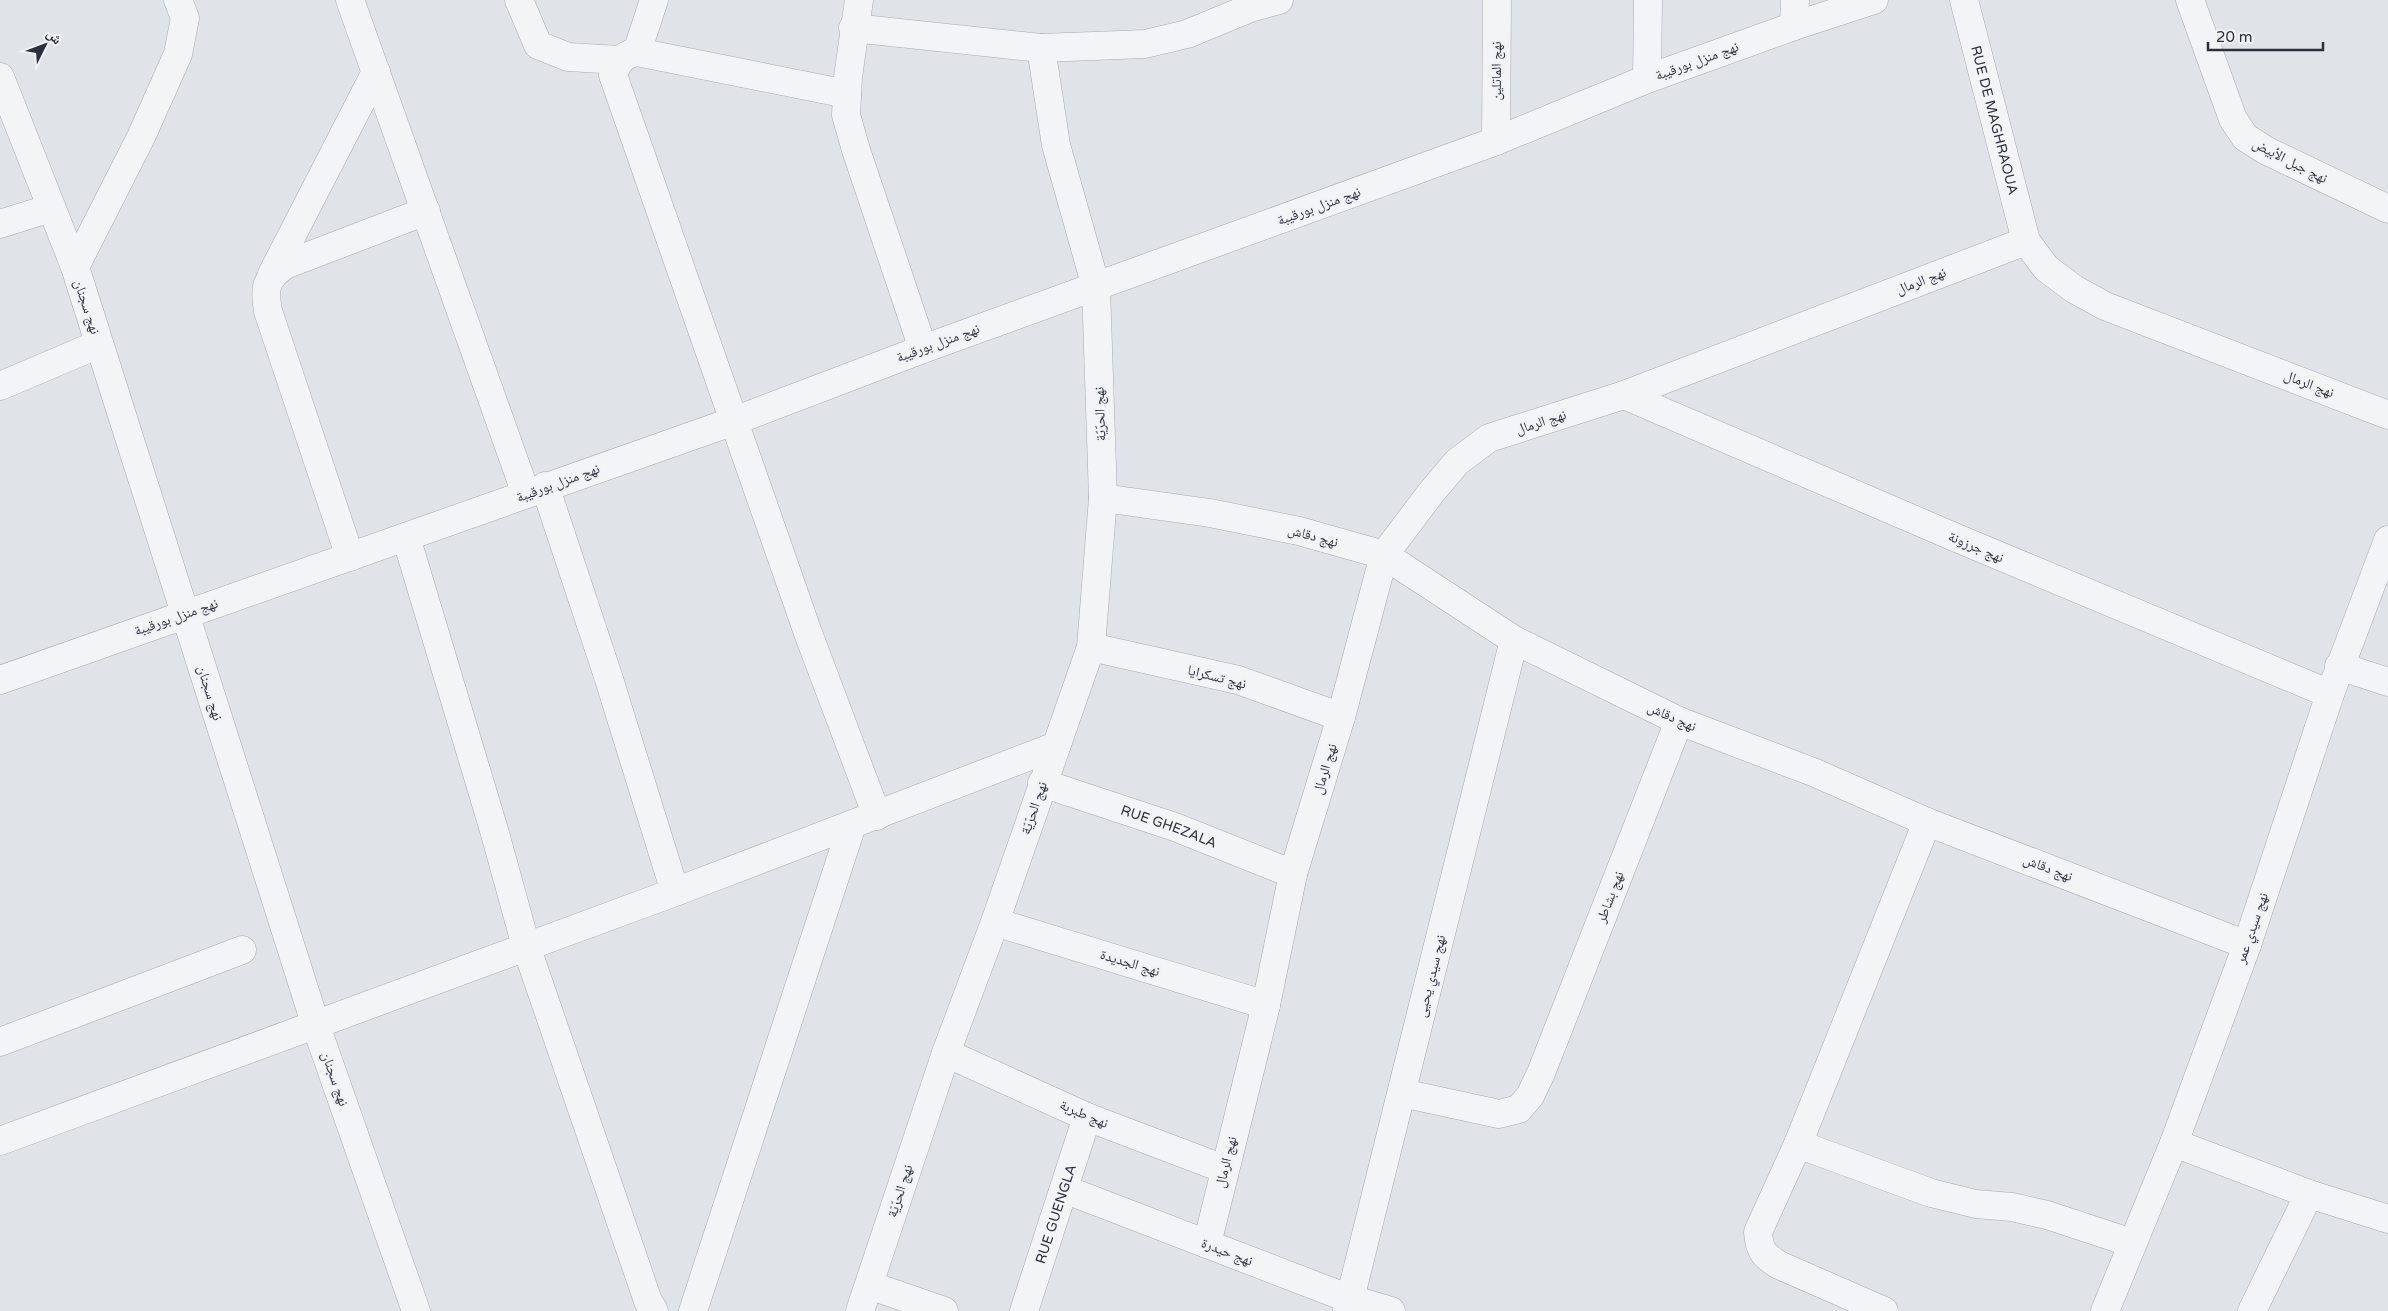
<svg xmlns="http://www.w3.org/2000/svg" width="2388" height="1311" viewBox="0 0 2388 1311" font-family="'Varela Round','Noto Naskh Arabic',sans-serif">
<style>
.lines{fill:none;stroke-linecap:round;stroke-linejoin:round}
.pedestrian-casing{stroke:#a6aab1;stroke-width:29}
.minor-casing{stroke:#a6aab1;stroke-width:29}
.pedestrian{stroke:#f3f4f6;stroke-width:28}
.minor{stroke:#f3f4f6;stroke-width:28}
.labels{text-anchor:middle;dominant-baseline:central;stroke-width:4.5;stroke-linejoin:round;paint-order:stroke}
.street-label{font-size:14px;fill:#2b303d;stroke:#f0f2f5}
</style>
<rect width="100%" height="100%" fill="#e0e3e8"/>
<g class="lines">
<g class="pedestrian-casing">
<path id="pedestrian" d="M2339 666 2388 682"/>
</g>
<g class="minor-casing">
<g id="minor">
<path d="M350 0 526 494"/>
<path d="M519 0 538 45 568 57 620 60"/>
<path d="M859 0 848 77 846 115 856 150 923 349"/>
<path id="s1" d="M1964 0 2026 241 2046 268 2074 289 2105 306 2388 415"/>
<path d="M2190 0 2233 119 2245 137 2265 150 2388 209"/>
<path d="M1794 26 1795 0"/>
<path d="M853 28 1041 48"/>
<path d="M637 52 654 0"/>
<path d="M0 77 75 267 315 1023 416 1311"/>
<path d="M1647 79 1648 0"/>
<path d="M847 94 637 52C623 55 618 61 613 75L808 633 877 816"/>
<path d="M1496 141 1497 0"/>
<path d="M0 224 51 208"/>
<path d="M75 267 141 137 178 54 185 18 178 0"/>
<path d="M272 274 376 72"/>
<path d="M0 386 99 344"/>
<path d="M1624 395 1959 539 2330 694"/>
<path d="M545 486 608 676 675 892"/>
<path d="M1103 498 1210 513 1299 531 1384 555 1514 640 1679 721 1813 772 1927 822 2247 945"/>
<path d="M406 537 494 830 526 946 648 1301 654 1311"/>
<path d="M350 557 268 311C264 288 265 279 285 265L426 211"/>
<path d="M1091 647 1238 680 1341 717"/>
<path d="M0 680 734 421 923 349 1496 141 1647 79 1794 26 1874 0"/>
<path id="s2" d="M1042 783 1175 827 1293 874"/>
<path d="M995 922 1266 1005"/>
<path d="M0 1042 242 950"/>
<path d="M946 1053 1087 1117 1224 1169"/>
<path d="M1402 1093 1499 1114 1519 1109 1530 1096 1541 1073 1679 721"/>
<path d="M0 1141 675 892 1056 746"/>
<path d="M2174 1143 2309 1194 2388 1219"/>
<path d="M1798 1144 1931 1193 1976 1204 2012 1207 2047 1215 2132 1243"/>
<path d="M1064 1189 1350 1299 1391 1311"/>
<path d="M1207 1244 1266 1005 1293 874 1341 717 1384 555 1430 494 1457 462 1489 438 1624 395 2026 241"/>
<path d="M869 1285 944 1311"/>
<path d="M693 1311 852 825"/>
<path d="M860 1311 946 1053 995 922 1091 647 1103 498 1096 287 1056 145 1041 48 1145 44 1187 34 1250 8 1279 0"/>
<path id="s3" d="M1024 1311 1087 1117"/>
<path d="M1347 1311 1514 640"/>
<path d="M1884 1311 1779 1265C1764 1256 1759 1250 1758 1232L1798 1144 1927 822"/>
<path d="M2105 1311 2174 1143 2247 945 2330 694 2388 540"/>
<path d="M2252 1311 2309 1194"/>
</g>
</g>
<use href="#pedestrian" class="pedestrian"/>
<use href="#minor" class="minor"/>
</g>
<g class="labels">
<g class="street-label">
<text transform="translate(1697 61) rotate(-20)">نهج منزل بورقيبة</text>
<text transform="translate(1496 71) rotate(-90)">نهج الماتلين</text>
<text stroke="none"><textPath href="#s1" startOffset="124">RUE DE MAGHRAOUA</textPath></text>
<text transform="translate(2290 161) rotate(27)">نهج جبل الأبيض</text>
<text transform="translate(1319 206) rotate(-20)">نهج منزل بورقيبة</text>
<text transform="translate(1921 281) rotate(-21)">نهج الرمال</text>
<text transform="translate(87 307) rotate(72)">نهج سجنان</text>
<text transform="translate(938 343) rotate(-20)">نهج منزل بورقيبة</text>
<text transform="translate(2309 384) rotate(21)">نهج الرمال</text>
<text transform="translate(1100 414) rotate(-92)">نهج الحرّيّة</text>
<text transform="translate(1541 422) rotate(-18)">نهج الرمال</text>
<text transform="translate(558 483) rotate(-20)">نهج منزل بورقيبة</text>
<text transform="translate(1313 536) rotate(15)">نهج دقاش</text>
<text transform="translate(1976 547) rotate(23)">نهج جرزونة</text>
<text transform="translate(176 617) rotate(-19)">نهج منزل بورقيبة</text>
<text transform="translate(1217 677) rotate(14)">نهج تسكرايا</text>
<text transform="translate(210 693) rotate(73)">نهج سجنان</text>
<text transform="translate(1672 717) rotate(24)">نهج دقاش</text>
<text transform="translate(1325 769) rotate(-73)">نهج الرمال</text>
<text transform="translate(1034 808) rotate(-71)">نهج الحرّيّة</text>
<text stroke="none"><textPath href="#s2" startOffset="134">RUE GHEZALA</textPath></text>
<text transform="translate(2048 868) rotate(21)">نهج دقاش</text>
<text transform="translate(1610 897) rotate(-69)">نهج بشاطر</text>
<text transform="translate(2252 928) rotate(-71)">نهج سيدي عمر</text>
<text transform="translate(1130 963) rotate(17)">نهج الجديدة</text>
<text transform="translate(1431 976) rotate(-76)">نهج سيدي يحيى</text>
<text transform="translate(335 1079) rotate(71)">نهج سجنان</text>
<text transform="translate(1084 1114) rotate(23)">نهج طبربة</text>
<text transform="translate(1226 1162) rotate(-76)">نهج الرمال</text>
<text transform="translate(900 1191) rotate(-72)">نهج الحرّيّة</text>
<text stroke="none"><textPath href="#s3" startOffset="102">RUE GUENGLA</textPath></text>
<text transform="translate(1227 1252) rotate(21)">نهج حيدرة</text>
</g>
</g>
<g transform="translate(45 45) rotate(48)" stroke="#f0f2f5" stroke-width="4" paint-order="stroke">
<path d="M0-4L9 19L0 12L-9 19Z" fill="#2b303d"/>
<text y="-8" font-size="14" font-weight="bold" text-anchor="middle" fill="#2b303d">ش</text>
</g>
<path d="M2208 42v8h115v-8" fill="none" stroke="#2b303d" stroke-width="2.5"/>
<text x="2216" y="42" font-size="15" fill="#2b303d" stroke="#f0f2f5" stroke-width="4" paint-order="stroke">20 m</text>
</svg>
